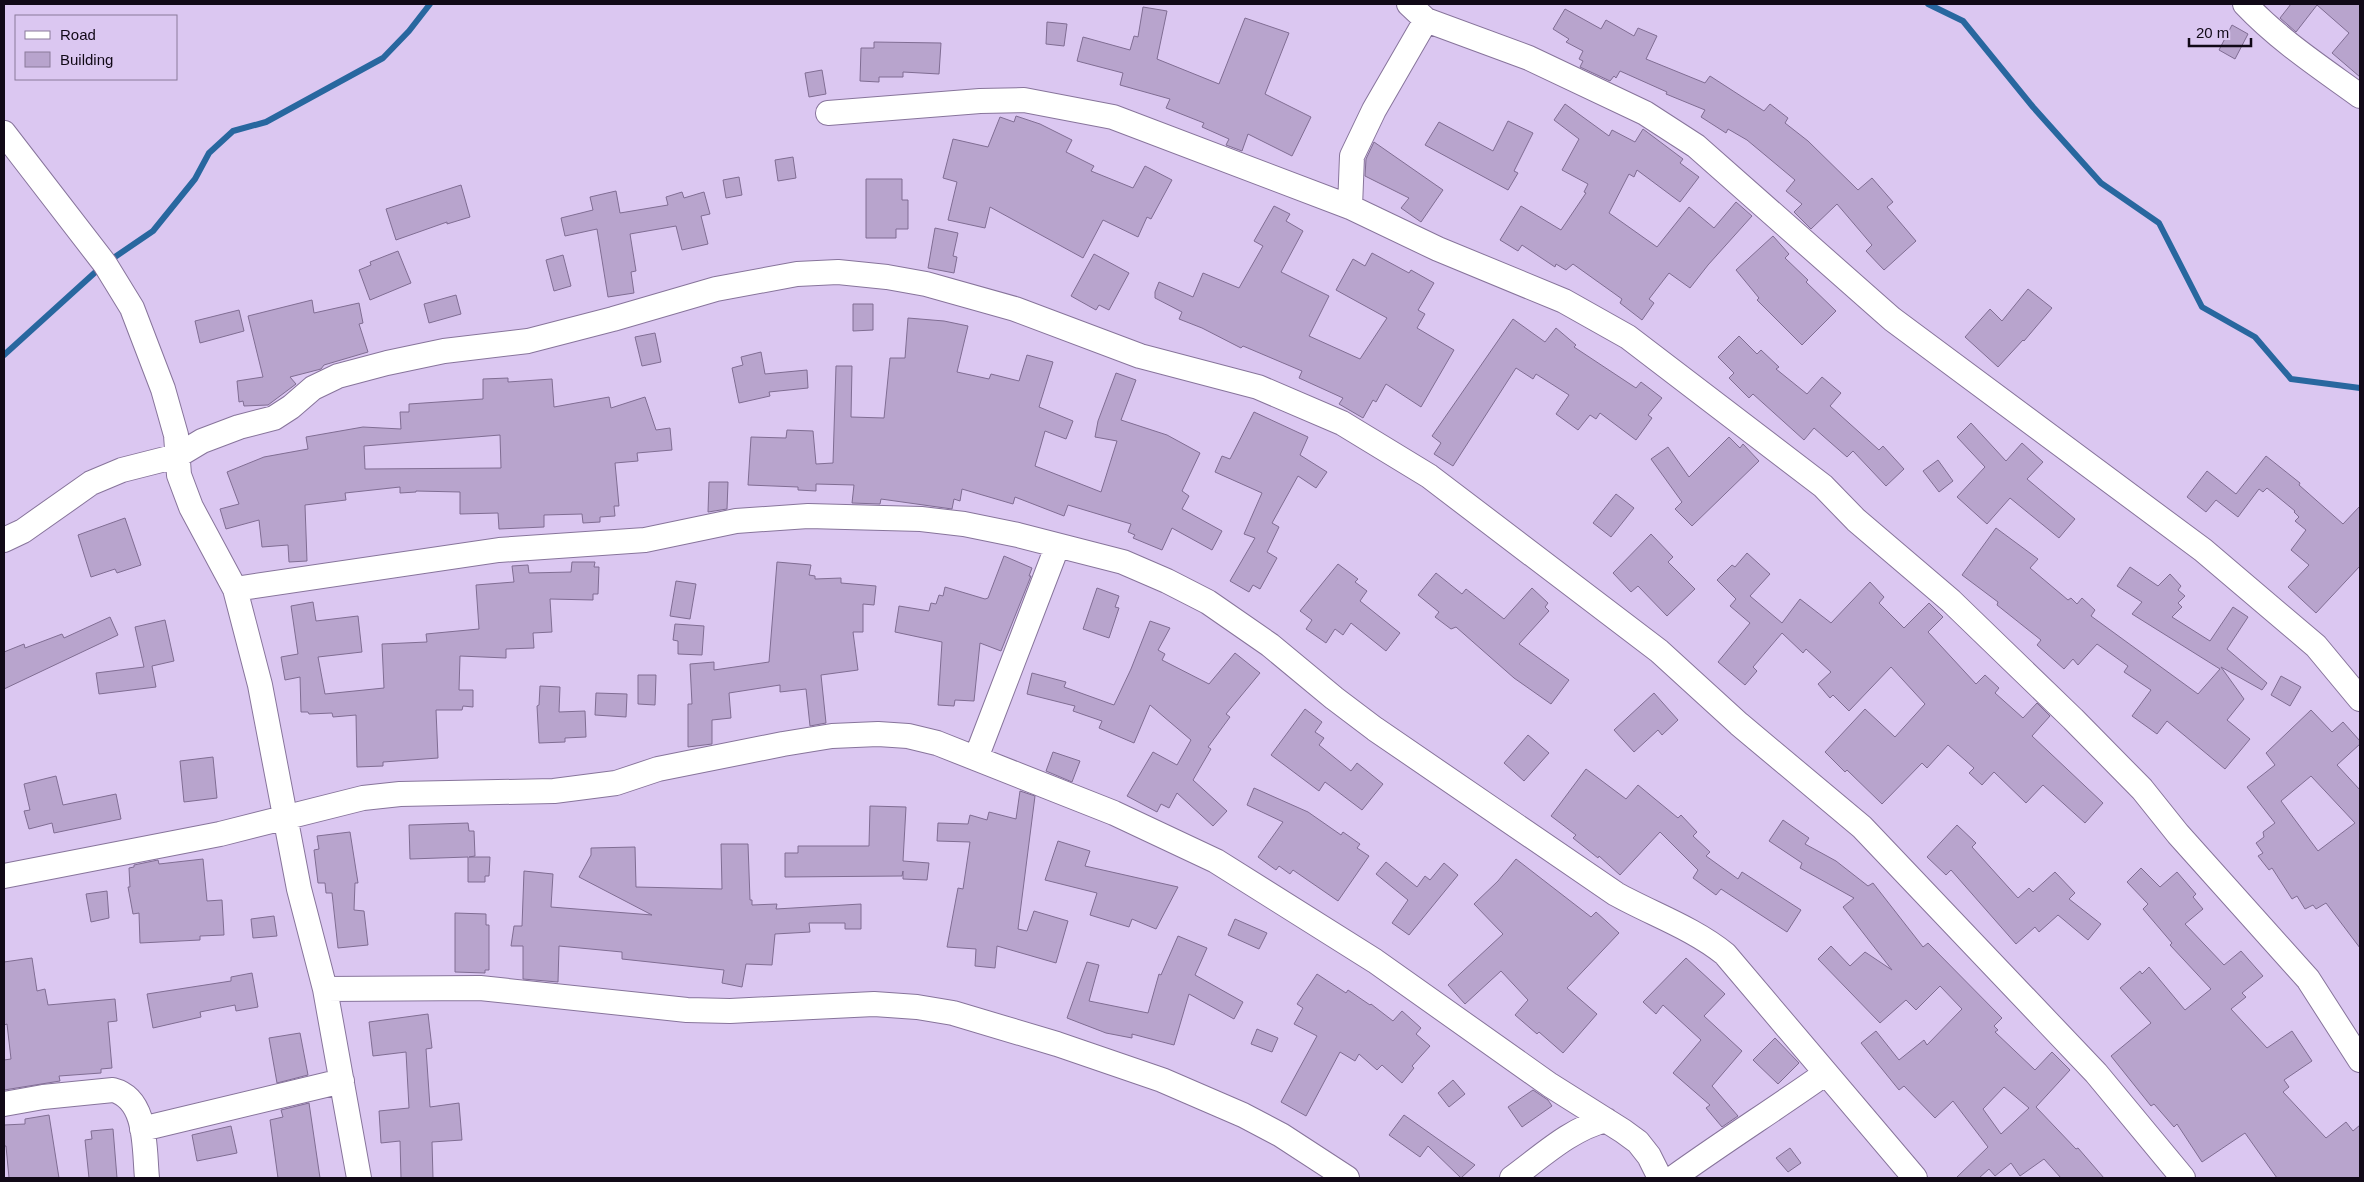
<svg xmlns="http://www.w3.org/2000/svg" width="2364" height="1182" viewBox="0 0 2364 1182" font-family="Helvetica,sans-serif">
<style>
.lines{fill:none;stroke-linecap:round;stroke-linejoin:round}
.stream{stroke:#28679f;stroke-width:6}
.building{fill:#b8a4cd;stroke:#806d93;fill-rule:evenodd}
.minor-casing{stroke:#87749b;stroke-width:26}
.minor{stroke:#fff;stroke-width:24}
</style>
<rect width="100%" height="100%" fill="#dbc7f1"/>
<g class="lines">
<path class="stream" d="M1928 4 1963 21 2033 107 2101 183 2159 223 2202 307 2255 337 2291 379 2360 388
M109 261 153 231 195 179 209 153 233 131 266 122 383 58 409 31 430 4
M4 355 101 267"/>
</g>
<path class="building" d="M2291 4H2360V77L2332 53 2349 33 2317 5 2296 32 2280 18Z
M1143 7 1167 11 1157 59 1219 84 1245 18 1289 33 1265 94 1311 117 1292 156 1248 134 1242 151 1226 145 1229 139 1202 127 1204 123 1166 108 1170 99 1120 85 1123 73 1077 61 1083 37 1130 50 1134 36 1138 37Z
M1565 9 1601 29 1606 20 1634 36 1638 28 1657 36 1646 59 1705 83 1710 76 1764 111 1770 104 1788 118 1785 123 1808 141 1858 190 1872 178 1893 202 1887 207 1916 241 1884 270 1866 251 1872 245 1837 204 1811 229 1794 212 1802 204 1786 191 1795 180 1747 140 1728 129 1726 133 1701 117 1705 110 1666 94 1667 92 1620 71 1616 78 1614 76 1610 81 1580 67 1583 61 1579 59 1583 51 1566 42 1569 39 1553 29Z
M1047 22 1067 24 1064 46 1046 44Z
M2232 25 2248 34 2235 59 2219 50Z
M874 42 941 43 939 74 903 72V77H879V82L860 81 861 48H874Z
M822 70 826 94 809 97 805 73Z
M1565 104 1609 136 1612 130 1635 142 1643 129 1683 159 1680 163 1699 177 1680 202 1637 170 1634 177 1629 174 1609 213 1657 247 1689 207 1714 228 1736 202 1752 216 1708 265 1690 288 1669 273 1649 299 1654 303 1642 320 1620 303 1622 299 1573 264 1566 270 1556 264 1555 267 1522 245 1518 251 1500 240 1521 206 1561 230 1586 193 1584 192 1588 184 1562 170 1579 139 1554 120Z
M1016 116 1040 124 1072 140 1066 152 1094 166 1091 171 1133 188 1145 166 1172 180 1151 219 1147 217 1138 237 1103 220 1083 258 990 207 985 228 948 220 957 182 943 178 953 139 988 147 1000 117 1014 122Z
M1508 121 1533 133 1514 171 1518 173 1508 190 1425 145 1439 122 1493 151Z
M1374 142 1443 190 1421 222 1401 208 1409 198 1365 176 1366 159Z
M793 157 796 178 778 181 775 160Z
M739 177 742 195 726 198 723 180Z
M866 179H902V200H908V229H896V238H866Z
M461 185 470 217 447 224V222L396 240 386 209Z
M616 191 620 213 668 205 666 197 682 192 684 198 704 192 710 214 701 216 708 244 682 250 676 226 630 234 636 271 631 272 634 293 608 297 597 229 565 236 561 218 593 210 590 197Z
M1274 206 1290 214 1286 221 1303 231 1281 272 1329 296 1309 336 1360 359 1387 318 1336 290 1353 259 1365 266 1372 253 1409 273 1411 270 1434 283 1418 310 1425 314 1417 328 1454 350 1421 407 1386 384 1376 402 1373 400 1363 418 1339 404 1343 398 1299 378 1302 371 1243 346 1241 348 1202 328 1179 319 1182 312 1155 298V292L1159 282 1193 297 1203 273 1239 288 1263 246 1254 241Z
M935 228 958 233 953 256 957 257 954 273 928 268Z
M1773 236 1789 254 1785 258 1808 280 1806 282 1836 311 1802 345 1757 300 1759 298 1736 270Z
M398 251 411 283 370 300 359 270 371 265 370 262Z
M1094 254 1129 273 1109 310 1099 305 1096 310 1071 296Z
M563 255 571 286 554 291 546 260Z
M2028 289 2052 308 2024 341 2023 340 1998 367 1965 337 1990 309 2002 321Z
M456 295 461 314 429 323 424 304Z
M312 300 314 313 359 303 363 323 359 324 368 352 324 365 321 369 290 377 296 384 268 405 244 406 243 401 239 402 237 381 263 377 248 316Z
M853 304H873V330L853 331Z
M239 310 244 331 200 343 195 321Z
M908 318 944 321 968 326 957 372 989 379 991 374 1019 381 1027 355 1053 362 1039 407 1073 421 1066 439 1045 431 1035 466 1101 492 1117 441 1095 437 1098 421 1116 373 1136 380 1121 420 1167 435 1200 453 1182 491 1189 496 1182 509 1222 531 1212 550 1172 528 1162 550 1133 538 1135 535 1128 532 1131 524 1068 505 1064 516 1015 497 1013 504 962 489 960 501 954 499 952 509 881 499 880 504 852 503 854 485 816 484V491L798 490V487L748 485 751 437 786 438 787 430 813 431 816 464 833 463 836 366H852L851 417 884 418 890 358H905Z
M1513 319 1545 342 1556 328 1576 345 1574 347 1636 388 1641 382 1662 398 1648 415 1652 418 1636 440 1600 413 1596 419 1590 415 1578 430 1556 414 1569 395 1536 374 1533 379 1516 368 1453 466 1434 454 1441 443 1432 436Z
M655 333 661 362 642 366 635 337Z
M1739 336 1757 354 1761 350 1779 367 1776 369 1807 394 1822 377 1841 393 1830 406 1879 450 1883 446 1904 469 1886 486 1853 451 1847 457 1814 428 1804 440 1753 394 1749 398 1729 378 1734 373 1718 357Z
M761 352 765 374 807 370 808 388 769 392 770 396 739 403 732 368 743 365 741 357Z
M508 378V382L552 379 554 407 609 397 611 408 645 397 656 430 670 428 672 450 637 453 638 461 615 463 619 506H614L615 516 600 517V522L583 523 582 514 544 515V527L499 529 498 513 460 514V492L416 491V492L400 493V487L345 493 346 500 305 505 307 561 289 562 288 545 262 547 259 520 226 529 220 509 239 504 227 472 264 457 308 449 306 437 363 427 401 429 400 412H409V404L483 399V379ZM500 435 501 468 365 469 364 446Z
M1254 412 1308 437 1300 455 1327 472 1316 488 1298 476 1272 523 1279 527 1267 552 1277 558 1260 589 1253 585 1249 592 1230 581 1255 538 1244 534 1262 493 1215 472 1222 456 1230 459Z
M1971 423 2006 461 2022 443 2043 462 2027 479 2075 519 2059 538 2010 498 1987 524 1957 497 1985 467 1957 437Z
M1729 437 1740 448 1743 444 1759 461 1692 526 1675 509 1682 502 1651 459 1668 447 1689 477Z
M2266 456 2300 483 2299 485 2343 524 2360 506V566L2316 613 2288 587 2309 565 2291 550 2306 530 2295 521 2299 517 2294 512 2295 511 2267 488 2263 492 2259 489 2238 517 2216 500 2206 512 2187 497 2207 471 2236 494Z
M1938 460 1953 481 1939 492 1923 471Z
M709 482H728L727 509 708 512Z
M1616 494 1634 508 1611 537 1593 523Z
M125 518 141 565 117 573 115 569 91 577 78 535Z
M1996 528 2038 559 2030 568 2068 600 2071 598 2077 604 2082 598 2095 610 2091 616 2198 694 2220 669 2132 614 2142 602 2117 586 2130 567 2158 586 2170 574 2181 586 2178 590 2185 596 2178 603 2182 607 2172 617 2210 641 2233 607 2248 617 2227 649 2267 683 2262 690 2221 667 2244 699 2227 720 2250 739 2225 769 2167 721 2157 734 2132 716 2151 690 2124 672 2128 666 2097 644 2078 665 2073 659 2064 669 2037 645 2041 640 1997 605 1998 602 1962 575Z
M1651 534 1673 557 1668 562 1695 589 1667 616 1638 586 1631 592 1613 573Z
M1747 553 1770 574 1750 596 1782 623 1800 599 1831 623 1870 582 1884 597 1879 603 1904 628 1929 603 1943 617 1928 632 1976 684 1985 675 1999 688 1995 693 2023 718 2037 703 2050 716 2032 736 2103 803 2085 823 2043 785 2026 803 1994 772 1982 785 1969 773 1974 768 1948 745 1927 768 1922 763 1882 804 1847 770 1845 772 1825 752 1865 709 1895 737 1925 704 1891 667 1849 711 1833 695 1830 698 1818 684 1831 672 1806 649 1803 653 1782 633 1753 667 1757 671 1745 685 1718 662 1750 623 1730 606 1736 599 1717 580 1732 565 1735 567Z
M1004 556 1032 568 1029 576H1031L1001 651 980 643 974 701 955 700 954 706 938 705 942 642 895 632 899 606 929 611 931 603 936 604 939 595 943 596 945 587 985 599 988 598Z
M572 562H595L594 567H599L598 594H593V600L550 599 552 632 533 633 534 648 506 649V658L460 656 459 690H473V707L463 706 462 710H436L438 758 383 762V766L357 767 356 715 333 717 332 713 309 714 308 712H301L300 677 285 680 281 657 298 654 291 606 313 602 316 621 358 616 362 652 318 657 325 694 384 688 382 644 427 642 426 634 479 629 476 585 514 582 512 566 528 565 529 573 571 572Z
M777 562 811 565 809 575 815 576V579L841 578V583L876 586 874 605 863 604V632H853L858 670 821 675 826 723 810 726 806 689 780 692V685L729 693 731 718 712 720V744L688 747V704H692L690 664 714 662V670L769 662Z
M1338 564 1358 579 1355 582 1367 591 1360 601 1400 633 1386 651 1351 623 1343 635 1335 629 1326 643 1306 629 1312 620 1300 611Z
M1436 573 1462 594 1466 589 1504 619 1532 588 1548 603 1545 607 1549 611 1519 644 1569 680 1551 704 1514 678 1456 627 1451 629 1435 617 1439 612 1418 595Z
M676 581 696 584 690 619 670 616Z
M1097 588 1119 596 1115 607 1119 608 1109 638 1083 629Z
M110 617 118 635 4 689V652L24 644 25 648 62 634 64 638Z
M165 620 174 661 152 666 156 687 99 694 96 673 144 667 135 627Z
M1150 621 1170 628 1158 650 1165 654 1162 660 1209 684 1235 653 1260 673 1226 714 1230 717 1208 747 1211 749 1193 780 1227 811 1213 826 1177 793 1169 808 1161 804 1157 812 1127 796 1153 752 1177 765 1191 740 1150 705 1134 743 1099 728 1102 721 1073 711 1075 706 1027 694 1032 673 1066 682 1064 687 1114 705 1131 669Z
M675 624 704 626 702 655 678 654V641L673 640Z
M638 675H656L655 705 638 704Z
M2281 676 2301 687 2290 706 2271 695Z
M540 686 560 687 559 712 585 711 586 737 565 738V742L539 743 537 706 539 705Z
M596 693 627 694 626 717 595 715Z
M1654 693 1678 720 1662 735 1658 730 1634 752 1614 730Z
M1305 709 1322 722 1315 732 1324 738 1319 745 1351 771 1357 763 1383 784 1362 810 1325 782 1319 791 1271 755Z
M2311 710 2332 732 2343 722 2360 741V744L2337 765 2360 790V948L2326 903 2316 909 2313 905 2305 909 2297 896 2292 899 2272 868 2269 870 2258 856 2263 853 2256 843 2264 837 2263 832 2275 823 2247 787 2275 765 2266 753ZM2311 776 2355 823 2318 851 2281 801Z
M1528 735 1549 753 1524 781 1504 763Z
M1053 752 1080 761 1072 782 1046 771Z
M213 757 217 798 184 802 180 761Z
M1586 769 1626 799 1638 785 1678 818 1681 815 1697 832 1693 836 1710 852 1706 856 1738 879 1742 872 1801 910 1787 932 1721 889 1716 895 1693 878 1698 870 1660 832 1620 875 1599 856 1598 858 1573 838 1576 835 1551 816Z
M56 776 63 805 116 794 121 819 54 833 52 823 29 829 24 811 30 810 24 784Z
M1254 788 1308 812 1341 835 1343 832 1360 844 1357 848 1369 856 1338 901 1293 870 1290 874 1279 866 1276 870 1258 857 1283 822 1247 805Z
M1020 791 1035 796 1018 929 1027 931 1034 911 1068 921 1056 963 997 946 995 968 975 966 976 949 947 947 958 888 963 889 970 842 937 841 938 823 968 824 970 815 987 820 989 812 1016 819Z
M870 806 906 807 903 861 929 863 927 880 903 879V871L902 876 785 877V853H798V846H869Z
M1783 820 1809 838 1805 844 1836 861 1868 886 1873 883 1923 947 1928 943 2002 1018 1994 1026 1998 1030 1995 1032 2035 1070 2052 1052 2070 1070 2036 1107 2076 1149 2078 1148 2104 1178H2061L2044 1159 2020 1176 2011 1163 1995 1176 1989 1169 1979 1178H1956L1988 1147 1953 1101 1935 1118 1904 1086 1899 1090 1861 1043 1876 1031 1899 1060 1924 1040 1927 1045 1962 1009 1940 986 1916 1010 1906 1000 1880 1023 1818 959 1831 946 1850 966 1865 952 1892 970 1843 907 1854 898 1800 868 1802 863 1769 841ZM2004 1087 2029 1108 2001 1134 1983 1109Z
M468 823 469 831H474L475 856 469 857H490L489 876H485V882H468V857L410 859 409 825Z
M1957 825 1976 843 1972 847 2018 898 2029 888 2033 892 2055 872 2075 893 2069 899 2101 924 2088 940 2058 915 2039 932 2035 927 2016 944 1951 870 1946 875 1927 857Z
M350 832 358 883H355L354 910 364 911 368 945 338 948 332 893H326L325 883H318L314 850 319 849 317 836Z
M1058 841 1090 851 1085 866 1178 887 1156 929 1132 919 1129 927 1090 915 1097 893 1045 880Z
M721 844H748L750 900H752V905L777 904 776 909 861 904V929H845V923H809L810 932 775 934 772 965 746 964 742 987 722 983 724 970 622 959V952L559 946 558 982 523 979V946H511L514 926H522L524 871 553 874 551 907 652 915 579 877 591 855V848L635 847 636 887 722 889Z
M203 859 207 901 222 900 224 935 200 936V940L140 943 139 913 133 914 128 887H130L129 868 134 867V865L158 860 159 864Z
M1516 859 1591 917 1596 912 1619 933 1567 988 1597 1014 1563 1053 1539 1032 1537 1034 1515 1015 1528 1000 1501 971 1465 1004 1448 985 1503 934 1474 904 1498 881Z
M1386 862 1417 887 1425 876 1430 880 1444 863 1458 875 1409 935 1392 923 1408 900 1376 874Z
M2141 868 2160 887 2177 872 2196 894 2193 897 2203 909 2185 924 2224 965 2241 951 2263 976 2242 993 2246 997 2231 1009 2267 1048 2292 1031 2312 1061 2284 1080 2289 1087 2283 1092 2326 1138 2346 1122 2353 1131 2360 1125V1178H2277L2245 1133 2202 1162 2177 1124 2174 1127 2154 1104 2151 1106 2111 1056 2151 1023 2120 988 2140 971 2142 974 2149 967 2185 1010 2211 989 2170 945 2172 943 2143 909 2148 904 2127 882Z
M107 891 109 918 91 922 86 894Z
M455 913 486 914V925H489V970H485V973L455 972Z
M274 916 277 936 253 938 251 919Z
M1235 919 1267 933 1259 949 1228 935Z
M1178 936 1207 948 1195 975 1243 1002 1234 1019 1189 994 1174 1045 1132 1034V1038L1106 1033 1067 1018 1087 962 1099 965 1089 1001 1148 1013 1159 974 1161 975Z
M32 958 37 991 45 989 48 1005 115 999 117 1021 108 1022 112 1068 101 1069V1073L59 1076 60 1081 4 1090V1060L11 1059 7 1024 4 1025V962Z
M1686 958 1725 994 1704 1016 1742 1051 1712 1086 1738 1116 1722 1127 1706 1108 1710 1105 1673 1073 1701 1040 1663 1005 1656 1014 1643 1002Z
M252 973 258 1007 236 1011 235 1005 200 1012 201 1017 153 1028 147 994 231 981V977Z
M1317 974 1346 993 1348 990 1370 1005 1371 1004 1393 1021 1402 1011 1421 1028 1416 1034 1430 1046 1412 1066 1414 1068 1402 1083 1382 1065 1377 1070 1359 1054 1355 1061 1340 1052 1306 1116 1281 1102 1317 1036 1294 1024 1303 1008 1297 1004Z
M428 1014 432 1048 426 1049 430 1107 459 1103 462 1140 432 1142 433 1178H401L400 1141 381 1143 379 1111 409 1108 406 1052 373 1056 369 1022Z
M1257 1029 1278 1038 1272 1052 1251 1044Z
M300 1033 308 1075 277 1083 269 1038Z
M1775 1038 1799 1063 1778 1084 1753 1060Z
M1453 1080 1465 1094 1449 1107 1438 1093Z
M1533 1090 1548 1100 1552 1106 1522 1127 1508 1107Z
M309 1103 320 1178H278L270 1120 283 1117 281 1110Z
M49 1115 59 1178H9L6 1146H4V1125L25 1124V1119Z
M1404 1115 1435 1137 1475 1165 1461 1178 1428 1146 1420 1157 1389 1135Z
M231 1126 237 1153 197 1161 192 1135Z
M113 1129 117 1178H89L85 1140 92 1139 91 1131Z
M1790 1148 1801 1163 1788 1172 1776 1158Z"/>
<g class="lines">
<g class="minor-casing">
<path id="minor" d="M1409 4 1426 20 1529 58 1645 113 1696 146 1892 319 2203 550 2316 646 2360 699
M2245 4C2279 40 2320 67 2360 96
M828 113 980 101 1024 100 1113 117 1350 207 1438 249 1564 301 1628 337 1823 486 1856 520 1951 601 2073 719 2142 789 2178 834 2308 979 2360 1060
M4 133 105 264 132 308 163 389 176 435 179 475 191 507 235 589 260 685 299 889 325 989 359 1178
M1350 207 1352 156 1374 110 1426 20
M4 540 23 531 91 483 122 470 177 456 202 441 239 427 274 418 291 407 313 388 338 376 387 363 444 351 528 341 613 319 716 289 797 274 838 272 887 277 926 284 1015 309 1140 356 1258 387 1342 423 1429 476 1659 651 1739 724 1862 827 2096 1073 2183 1178
M235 589 499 550 645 540 736 521 808 516 921 519 964 524 1018 535 1123 562 1167 581 1208 602 1270 645 1334 698 1375 729 1616 894C1652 914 1693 928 1725 954L1915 1178
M976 758 1057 547
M4 876 220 834 363 798 400 794 554 791 616 783 658 769 783 744 832 736 878 734 908 736 937 743 1114 813 1216 861 1375 961 1550 1085 1623 1131 1638 1142 1649 1156 1660 1178
M325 989 480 988 687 1010 730 1011 874 1004 917 1007 953 1013 1057 1044 1162 1080 1243 1115 1281 1135 1347 1178
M4 1104 43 1097 113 1090C148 1099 144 1149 147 1178
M142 1129 342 1081
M1512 1178C1541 1157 1570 1129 1606 1120
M1673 1178C1723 1142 1775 1109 1826 1073"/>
</g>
<use href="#minor" class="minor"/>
</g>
<rect width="2364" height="1182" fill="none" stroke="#110917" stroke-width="10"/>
<rect x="15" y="15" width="162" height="65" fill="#dbc7f1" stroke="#8a7b9a"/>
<rect x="25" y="31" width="25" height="8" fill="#ffffff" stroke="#8a7b9a"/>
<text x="60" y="40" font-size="15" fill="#110917">Road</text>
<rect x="25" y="52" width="25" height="15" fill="#b8a4cd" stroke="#8a7b9a"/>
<text x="60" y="65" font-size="15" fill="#110917">Building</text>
<path d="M2189 38v8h62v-8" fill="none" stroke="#110917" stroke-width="2.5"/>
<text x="2196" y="38" font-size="15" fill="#110917" stroke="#dbc7f1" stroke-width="4" paint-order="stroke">20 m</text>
</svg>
